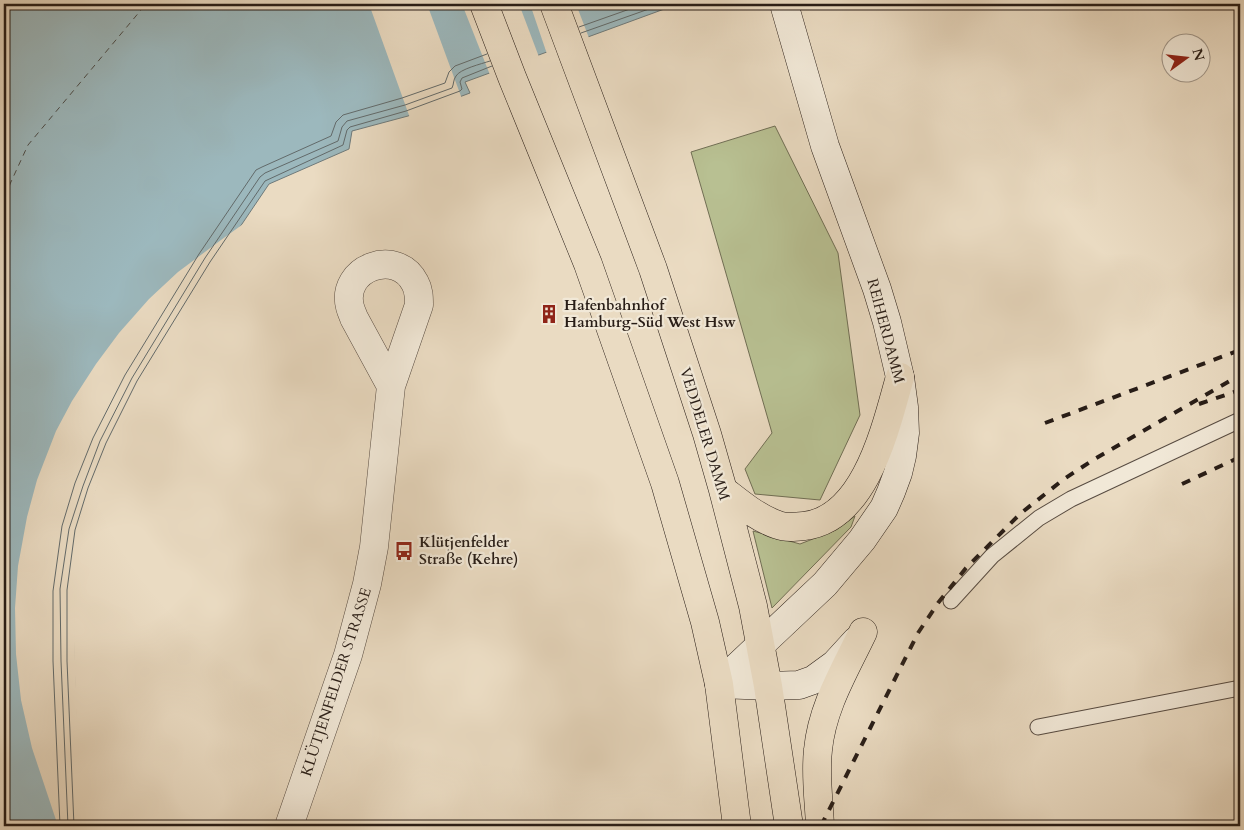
<svg xmlns="http://www.w3.org/2000/svg" width="1244" height="830" viewBox="0 0 1244 830" font-family="Cardo,serif">
<style>
.green{fill:#b8c092;stroke:#706e54}
.water{fill:#9cb8bd;stroke:#6e7a7b}
.pier{fill:#eadbc2}
.lines{fill:none;stroke-linecap:round;stroke-linejoin:round}
.shore{stroke:#626a6a;stroke-width:1}
.ferry{stroke:#4b4c49;stroke-width:1;stroke-dasharray:6 5;stroke-linecap:butt}
.lane-casing{stroke:#584c42;stroke-width:17}
.street-casing{stroke:#584c42;stroke-width:29}
.secondary-casing{stroke:#281d17;stroke-width:29}
.primary-casing{stroke:#281d17;stroke-width:29}
.lane{stroke:#f1e8d7;stroke-width:15}
.street{stroke:#f1e8d7;stroke-width:28}
.secondary{stroke:#f1e8d7;stroke-width:28}
.primary{stroke:#eadbc2;stroke-width:28}
.rail{stroke:#281d17;stroke-width:4;stroke-dasharray:9 9;stroke-linecap:butt}
.labels{text-anchor:middle;dominant-baseline:central;stroke-width:4.5;stroke-linejoin:round;paint-order:stroke}
.poi-label{font-size:15px;font-weight:bold;fill:#281d17;stroke:#f1e8d7;text-anchor:start}
.street-label{font-size:15px;fill:#281d17;stroke:#f1e8d7}
</style>
<rect width="100%" height="100%" fill="#eadbc2"/>
<filter id="stains"><feTurbulence type="fractalNoise" baseFrequency=".004" numOctaves="4"/><feColorMatrix values="0 0 0 0 .2 0 0 0 0 .09 0 0 0 0 .02 0 0 0 .5 -.17"/></filter>
<radialGradient id="worn" r=".72"><stop offset=".6" stop-color="#630" stop-opacity="0"/><stop offset="1" stop-color="#630" stop-opacity=".3"/></radialGradient>
<path class="green" d="M775 126 838 253 860 415 820 500 755 494 745 469 772 433 691 152Z
M855 516 851 527 772 608 753 531 800 544 836 530Z"/>
<path class="water" d="M4 4H678L465 82 470 93 408 116 352 131 349 149 269 184 215 264 142 384 111 445 80 532 72 591 79 826H4Z"/>
<path class="pier" d="M369 4H427L462 99 410 118Z
M462 4H519L539 57 490 75Z
M530 4H576L589 38 547 54Z
M246 222 217 266 144 385 113 446 96 490 83 532 74 591 75 661 81 826H58L32 748 21 700 16 654 15 608 18 566 27 517 37 480 56 431 72 401 96 364 119 333 149 299 178 272 221 240Z"/>
<g class="lines">
<path class="shore" d="M579 27 644 4
M581 33 663 4
M60 826 53 661V591L62 526 75 483 93 438 125 375 199 254 256 170 262 167 331 136 336 122 343 115 402 98 445 83 449 72 455 66 487 54
M68 826 61 661 60 589 69 529 83 486 100 441 132 378 205 258 260 177 265 173 338 141 342 127 347 121 405 105 452 88C454 84 453 80 456 76 460 69 481 64 490 61
M74 826 67 661V590L75 530 88 488 106 443 137 381 210 262 265 181 343 145 347 130 350 127 406 111 460 91 462 89 460 82 462 78 492 66"/>
<path class="ferry" d="M4 167 9 182
M4 207 10 184 28 145 146 4"/>
<g class="lane-casing">
<path id="lane" d="M951 601 992 556 1039 518 1071 499 1240 420
M1038 727 1240 688"/>
</g>
<g class="street-casing">
<path id="street" d="M289 826 348 655 367 584 374 547 391 386 419 305C419 297 419 290 415 283 397 247 340 268 350 307 351 311 353 315 354 318L391 386"/>
</g>
<g class="secondary-casing">
<path id="secondary" d="M719 684 825 584 862 540 884 508 891 492 898 473 902 456 905 433 904 407 900 377 887 322 877 289 825 146 784 4
M719 684 768 686 799 685 813 680 835 664 856 641"/>
</g>
<g class="primary-casing">
<path id="primary" d="M484 4 512 77 588 264 665 483 705 622 719 684 737 826
M554 4 653 269 707 434 723 490 753 606 768 686 789 826
M723 490C740 503 757 518 778 525 786 528 795 527 804 526 866 519 886 426 900 377
M820 826C819 801 815 775 818 750 822 707 845 670 863 632"/>
</g>
<use href="#lane" class="lane"/>
<use href="#street" class="street"/>
<use href="#secondary" class="secondary"/>
<use href="#primary" class="primary"/>
<path class="rail" d="M1199 404 1240 390
M1045 423 1240 350
M1182 484 1240 457
M821 826 918 633 938 603 966 568 1020 514 1064 479 1093 460 1240 375"/>
</g>
<defs>
<g id="building-bare" transform="scale(1.5)"><path d="M-4-6H4V6H1V3H-1V6H-4ZM-2.5-4.3h1.7v1.8h-1.7ZM.8-4.3h1.7v1.8H.8ZM-2.5-1h1.7V.8h-1.7ZM.8-1h1.7V.8H.8Z" fill="#8f2418" stroke="#f1e8d7" stroke-width="2.5" paint-order="stroke"/></g>
<g id="bus-bare" transform="scale(1.5)"><path d="M-5-6H5V4H4V6H2V4H-2V6H-4V4H-5ZM-3.5-4V0h7V-4ZM-3.5 1.2v1.5H-2V1.2ZM2 1.2v1.5H3.5V1.2Z" fill="#8f2418" stroke="#f1e8d7" stroke-width="2.5" paint-order="stroke"/></g>
</defs>
<g fill-rule="evenodd">
<use href="#building-bare" x="549" y="314"/>
<use href="#bus-bare" x="404" y="551"/>
</g>
<g class="labels">
<g class="poi-label">
<text x="564" y="305">Hafenbahnhof<tspan x="564" dy="17">Hamburg-Süd West Hsw</tspan></text>
<text x="419" y="542">Klütjenfelder<tspan x="419" dy="17">Straße (Kehre)</tspan></text>
</g>
<g class="street-label">
<text transform="translate(886 331) rotate(75)">REIHERDAMM</text>
<text transform="translate(705 434) rotate(73)">VEDDELER DAMM</text>
<text transform="translate(336 682) rotate(-72)">KLÜTJENFELDER STRASSE</text>
</g>
</g>
<rect width="1244" height="830" fill="none" stroke="#eadbc2" stroke-width="20"/>
<rect x="5" y="5" width="1234" height="820" fill="none" stroke="#281d17" stroke-width="2.5"/>
<rect x="10" y="10" width="1224" height="810" fill="none" stroke="#281d17"/>
<g transform="translate(1186 58) rotate(75)"><circle r="24" fill="#f1e8d7" stroke="#a1978a"/>
<path d="M0-4L9 19L0 12L-9 19Z" fill="#8f2418"/>
<text y="-8" font-size="14" font-weight="bold" text-anchor="middle" fill="#281d17">N</text>
</g>
<rect width="100%" height="100%" filter="url(#stains)"/>
<rect width="100%" height="100%" fill="url(#worn)"/>
</svg>
